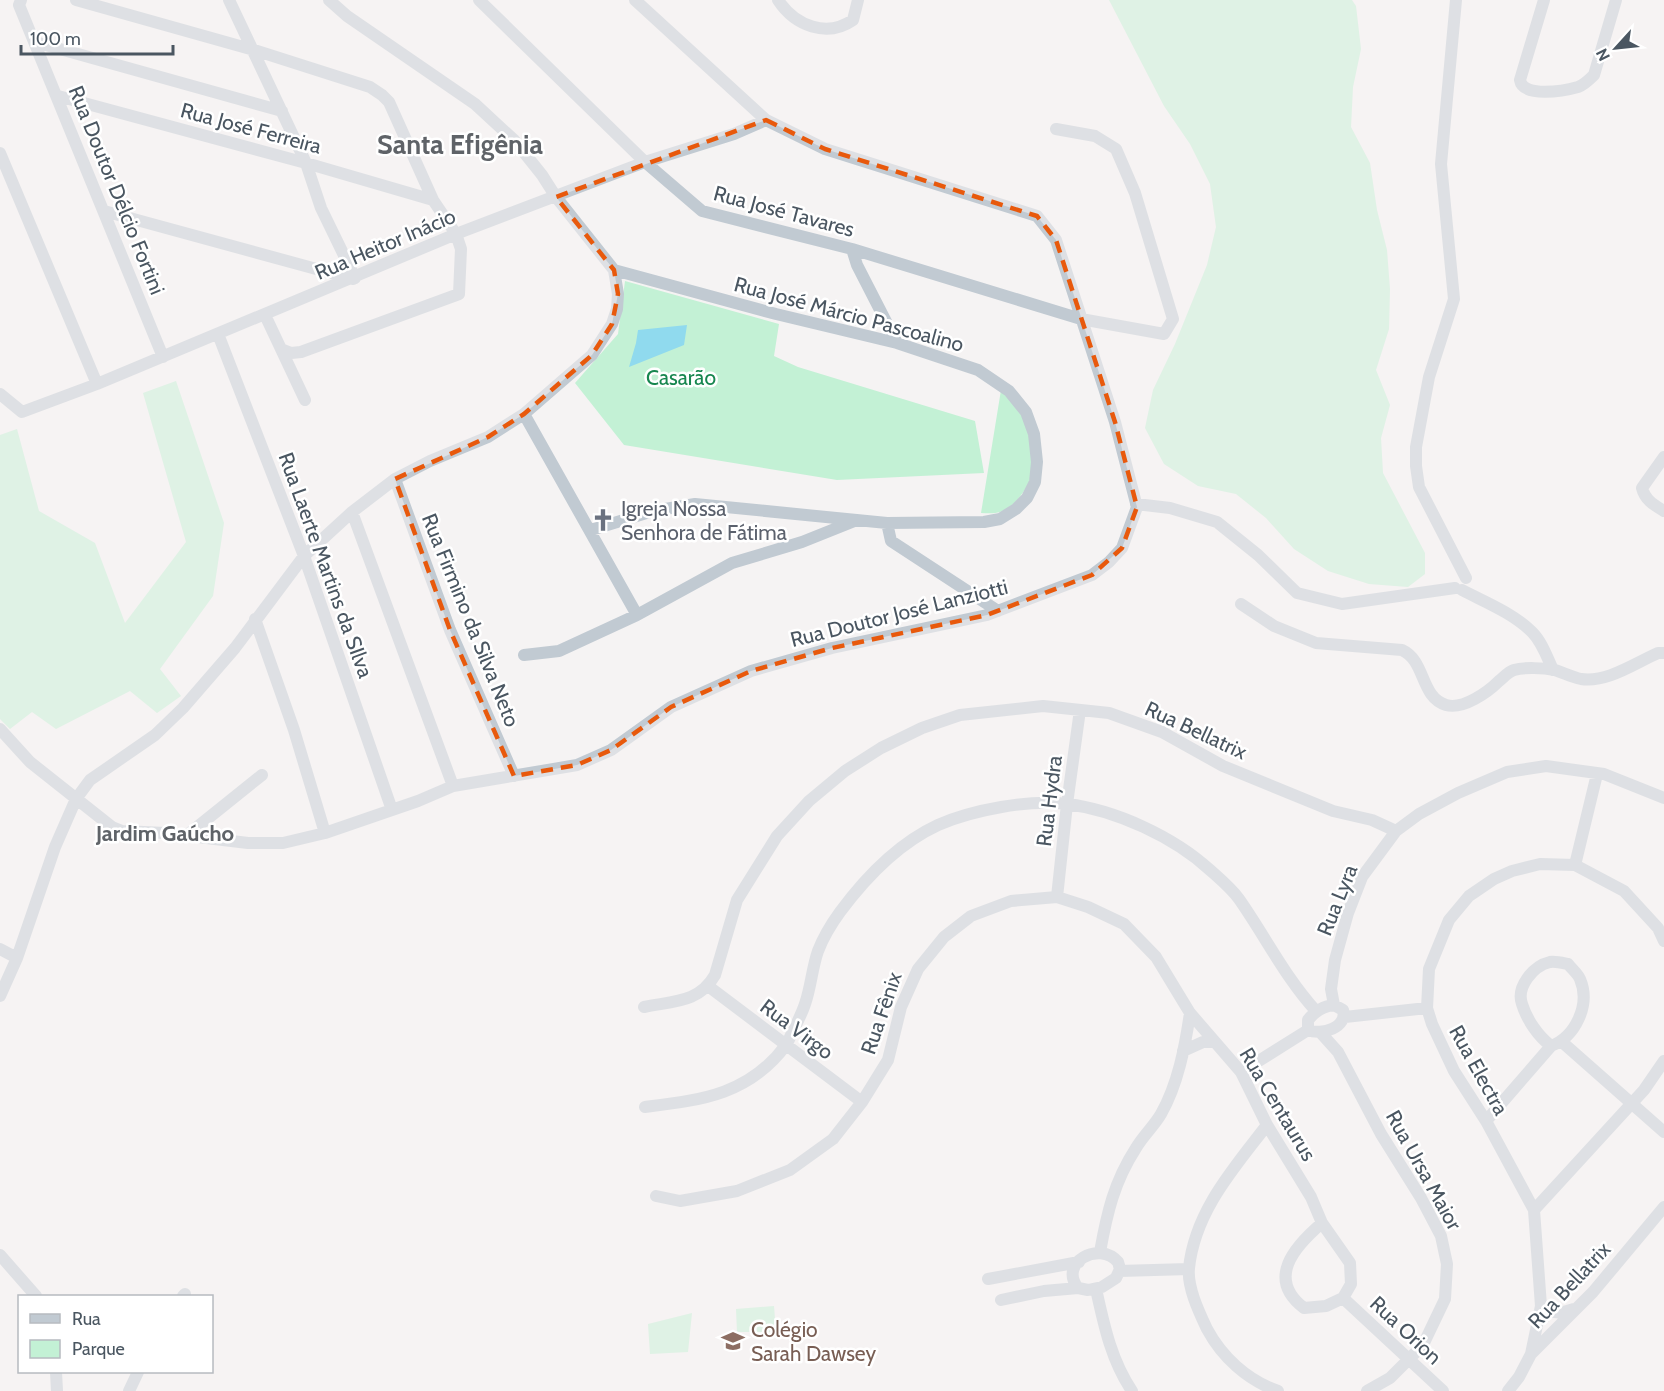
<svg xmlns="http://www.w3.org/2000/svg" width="1664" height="1391" viewBox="0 0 1664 1391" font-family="Cabin,sans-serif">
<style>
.green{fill:#c3f1d5}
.water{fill:#90daee}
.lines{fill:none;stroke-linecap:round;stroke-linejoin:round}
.minor{stroke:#c1cad2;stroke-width:12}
.marked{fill:none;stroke:#e8590c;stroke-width:4.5;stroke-dasharray:12 8;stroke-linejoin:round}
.labels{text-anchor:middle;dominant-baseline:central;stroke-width:5;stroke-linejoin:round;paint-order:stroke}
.street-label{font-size:21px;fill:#4a5661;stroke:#fff}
.park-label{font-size:21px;fill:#17864f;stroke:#fff}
.worship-label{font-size:21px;fill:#5b616d;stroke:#fff;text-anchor:start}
.education-label{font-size:21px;fill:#785e54;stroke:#fff;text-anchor:start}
.neighbourhood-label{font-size:22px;font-weight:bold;fill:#5f6368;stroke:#fff}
.district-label{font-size:27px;font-weight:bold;fill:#5f6368;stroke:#fff}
</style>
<rect width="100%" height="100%" fill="#f5f3f3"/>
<path class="green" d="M1109 0H1352L1356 6 1361 49 1353 87 1351 127 1370 163 1377 210 1387 250 1390 289 1389 329 1376 370 1390 405 1381 438 1383 473 1425 553V574L1408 587 1369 584 1328 571 1294 549 1266 518 1236 494 1198 486 1164 464 1145 428 1153 390 1175 344 1207 265 1216 227 1210 184 1190 144 1164 106Z
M625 281 779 324 774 356 798 367 975 421 984 473 837 480 624 445 575 383 618 334Z
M176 381 224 523 213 596 160 669 181 696 157 713 130 691 56 729 32 712 10 729 0 719V435L17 429 39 511 95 543 125 623 186 542 143 393Z
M1001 390C1008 397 1019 405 1023 414 1029 427 1034 445 1034 460 1034 480 1019 505 1000 512 994 514 987 513 981 513Z
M774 1306 776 1332H737L736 1309Z
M692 1313 688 1352 650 1354 648 1324Z"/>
<path class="water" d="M687 325 684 345 629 367 636 343 638 330Z"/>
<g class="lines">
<path class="minor" d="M21 0 19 5 163 357
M76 0 254 50 370 87 382 95 389 102 433 200 456 234 461 249 459 294 301 352 291 353 281 349 265 315
M229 0 306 163 321 208 355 278
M479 0 645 162 702 211 852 249 1081 319 1164 334 1173 319 1135 193 1116 149 1095 136 1056 129
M778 0C795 26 827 38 853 20L858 0
M1456 0 1441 164 1454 299 1429 377 1416 447V466L1419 487 1466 578
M1544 0 1520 80C1523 98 1564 91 1578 87 1584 85 1589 80 1594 75L1616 0
M35 42 282 111
M58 96 306 163 433 200
M0 153 97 384
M104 211 353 279
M852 249 857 265 897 343
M218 334 304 556 392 810
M281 349 305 400
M0 394 22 412 97 384 456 234 645 162 734 134 766 120
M524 414 637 615
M1664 457 1642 488C1645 500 1654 505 1664 511
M395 479 450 630 514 776
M1136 504 1170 508 1217 522 1258 555 1297 593 1342 604 1455 588
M352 512 453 786
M887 523 891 541 998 611
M591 530 653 511 695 504 887 523 984 522 1000 519 1016 509 1027 498 1035 482 1037 462 1034 434 1026 412 1009 391 978 370 897 343 776 314 614 270
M1462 590C1485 602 1513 613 1532 632 1542 642 1547 657 1553 670
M1241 604 1274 626 1316 643 1402 650C1426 661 1420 697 1446 705 1463 710 1488 692 1499 681 1504 677 1508 672 1514 670 1524 667 1544 668 1555 670 1564 673 1572 677 1581 679 1607 683 1635 663 1658 653H1664
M255 619 294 730 325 833
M524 655 559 651 637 615 732 563 802 542 857 520
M0 729 30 762 112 827 122 831 165 833 248 843H283L325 833 418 801 453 786 577 765 611 750 671 707 751 671 832 648 987 615 1092 575 1109 562 1122 548 1137 507 1115 422 1056 240 1037 216 825 149 766 120 635 0
M186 836 262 775
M1575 865 1597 774
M1057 897 1067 804 1080 710
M0 949 17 958
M708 986 862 1102
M0 996 17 958 55 847 76 799 90 780 155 735 183 708 235 648 304 556 352 512 395 479 430 461 488 437 524 414 592 355 612 324 617 309 618 294 614 270 556 197 542 175 514 140 475 104 347 16 329 0
M1334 1005 1331 989 1335 960 1348 913 1362 877 1396 831 1419 814 1458 793 1507 772 1546 766 1604 774 1664 798
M1334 1005 1343 1010C1348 1027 1322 1036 1308 1030V1020C1315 1011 1323 1006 1334 1005Z
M644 1007C673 1001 699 1003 715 975L737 900 777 836 809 801 845 771 881 748 922 728 960 715 1043 706 1109 713 1162 732 1223 766 1333 811 1372 820 1396 831
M1345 1017 1427 1008
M1320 1032 1338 1052 1381 1134 1421 1198 1441 1236 1447 1264 1445 1299 1423 1345 1390 1378 1367 1391
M1562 1042 1664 1132
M1183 1051 1203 1042H1215
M1241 1072 1308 1030
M645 1107C701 1100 749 1095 786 1045 789 1041 791 1034 794 1029 798 1021 802 1013 805 1004 811 987 812 968 818 951 823 938 832 923 840 912 866 877 899 843 938 825 972 810 1030 799 1067 804 1116 810 1174 837 1210 870 1220 879 1231 888 1239 899 1265 936 1285 977 1316 1011
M1486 1121 1551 1046C1575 1037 1591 1005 1580 979 1578 974 1572 969 1568 964 1563 963 1555 961 1550 962 1533 966 1516 987 1522 1004 1527 1020 1538 1036 1551 1046
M1267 1125C1234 1168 1195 1211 1189 1268 1187 1287 1199 1312 1207 1329 1222 1357 1247 1380 1278 1391
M656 1196 680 1201 737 1191 790 1170 833 1139 862 1102 888 1060 901 1007 918 969 944 937 971 916 1011 901 1057 897 1088 907 1124 924 1156 957 1190 1013 1241 1072 1267 1125 1311 1197 1322 1223 1350 1263 1351 1284 1343 1298 1326 1306 1304 1308C1266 1279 1294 1247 1322 1223
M1534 1210 1644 1090 1664 1061
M1100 1252C1107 1213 1114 1182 1136 1148 1143 1136 1154 1126 1161 1114 1178 1084 1185 1047 1190 1013
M0 1255 36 1296
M1119 1271 1189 1269
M988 1279 1079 1262
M1096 1289C1104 1325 1111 1360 1132 1391
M183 1296 185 1294
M1343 1298 1443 1391
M1001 1300 1044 1291 1078 1288 1088 1290 1102 1287 1116 1278 1120 1269 1118 1262C1099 1240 1058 1263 1078 1288
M1541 1306C1553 1314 1560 1314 1574 1309
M1531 1354 1541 1306 1534 1210 1486 1121 1454 1071 1432 1024 1427 1008 1429 969 1449 920 1469 896 1494 879 1512 871 1540 864 1575 865 1624 891 1658 928 1664 941
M56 1372 57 1391
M129 1391 138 1372
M1508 1391 1519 1377 1531 1354 1593 1292 1664 1207"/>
</g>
<path d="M0 0H1664V1391H0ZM766 120 825 149 1037 216 1056 240 1115 422 1137 507 1122 548 1092 575 987 615 832 648 751 671 671 707 611 750 577 765 514 776 450 630 395 479 488 437 524 414 592 355 612 324 618 294 614 270 556 197Z" fill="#f5f3f3" fill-opacity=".55" fill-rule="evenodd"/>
<path class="marked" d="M766 120 825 149 1037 216 1056 240 1115 422 1137 507 1122 548 1092 575 987 615 832 648 751 671 671 707 611 750 577 765 514 776 450 630 395 479 488 437 524 414 592 355 612 324 618 294 614 270 556 197Z"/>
<defs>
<g id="church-bare" transform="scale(1.8)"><path d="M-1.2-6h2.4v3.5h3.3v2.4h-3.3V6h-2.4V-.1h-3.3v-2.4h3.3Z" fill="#6b7280" stroke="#fff" stroke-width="2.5" paint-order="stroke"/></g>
<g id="school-bare" transform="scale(1.8)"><path d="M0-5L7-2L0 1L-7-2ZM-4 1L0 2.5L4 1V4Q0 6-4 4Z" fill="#8d6e63" stroke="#fff" stroke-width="2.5" paint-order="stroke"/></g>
</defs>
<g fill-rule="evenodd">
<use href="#church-bare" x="603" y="520"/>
<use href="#school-bare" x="733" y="1341"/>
</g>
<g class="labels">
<g class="street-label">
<text transform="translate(251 128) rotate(15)">Rua José Ferreira</text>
<text transform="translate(117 190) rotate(68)">Rua Doutor Délcio Fortini</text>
<text transform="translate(784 211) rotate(15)">Rua José Tavares</text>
<text transform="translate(385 244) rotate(-23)">Rua Heitor Inácio</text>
<text transform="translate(849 314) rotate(15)">Rua José Márcio Pascoalino</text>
<text transform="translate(326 565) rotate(70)">Rua Laerte Martins da SIlva</text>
<text transform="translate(899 613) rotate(-14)">Rua Doutor José Lanziotti</text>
<text transform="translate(471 620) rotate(68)">Rua Firmino da Silva Neto</text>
<text transform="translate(1196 730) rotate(25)">Rua Bellatrix</text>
<text transform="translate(1049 801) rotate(-83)">Rua Hydra</text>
<text transform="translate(1337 900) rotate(-68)">Rua Lyra</text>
<text transform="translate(881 1013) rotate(-71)">Rua Fênix</text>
<text transform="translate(797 1029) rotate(37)">Rua Virgo</text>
<text transform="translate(1479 1070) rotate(61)">Rua Electra</text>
<text transform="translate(1278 1104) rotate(59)">Rua Centaurus</text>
<text transform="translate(1424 1170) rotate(61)">Rua Ursa Maior</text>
<text transform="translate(1569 1285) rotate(-47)">Rua Bellatrix</text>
<text transform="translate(1406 1330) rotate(43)">Rua Orion</text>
</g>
<g class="park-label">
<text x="681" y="377">Casarão</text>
</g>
<g class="worship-label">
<text x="621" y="508">Igreja Nossa<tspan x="621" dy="24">Senhora de Fátima</tspan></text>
</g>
<g class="education-label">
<text x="751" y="1329">Colégio<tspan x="751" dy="24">Sarah Dawsey</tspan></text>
</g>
<g class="neighbourhood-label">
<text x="165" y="833">Jardim Gaúcho</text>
</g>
<g class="district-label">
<text x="460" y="144">Santa Efigênia</text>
</g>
</g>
<rect x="18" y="1295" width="195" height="78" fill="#ffffff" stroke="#b7bbc0" stroke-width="1.5"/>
<rect x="30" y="1314" width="30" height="9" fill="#c1cad2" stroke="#b7bbc0" stroke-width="1.5"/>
<text x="72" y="1325" font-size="18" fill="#4a5661">Rua</text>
<rect x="30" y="1340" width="30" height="18" fill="#c3f1d5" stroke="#b7bbc0" stroke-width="1.5"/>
<text x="72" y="1355" font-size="18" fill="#4a5661">Parque</text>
<g transform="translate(1616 48) rotate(243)" stroke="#ffffff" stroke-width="4.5" paint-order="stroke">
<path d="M0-4.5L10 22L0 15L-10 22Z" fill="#4a5661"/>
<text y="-9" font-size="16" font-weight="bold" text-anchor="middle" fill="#4a5661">N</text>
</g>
<path d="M21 45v9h152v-9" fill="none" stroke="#4a5661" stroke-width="3"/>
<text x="30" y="45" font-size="18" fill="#4a5661" stroke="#ffffff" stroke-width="4.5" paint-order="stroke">100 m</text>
</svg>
